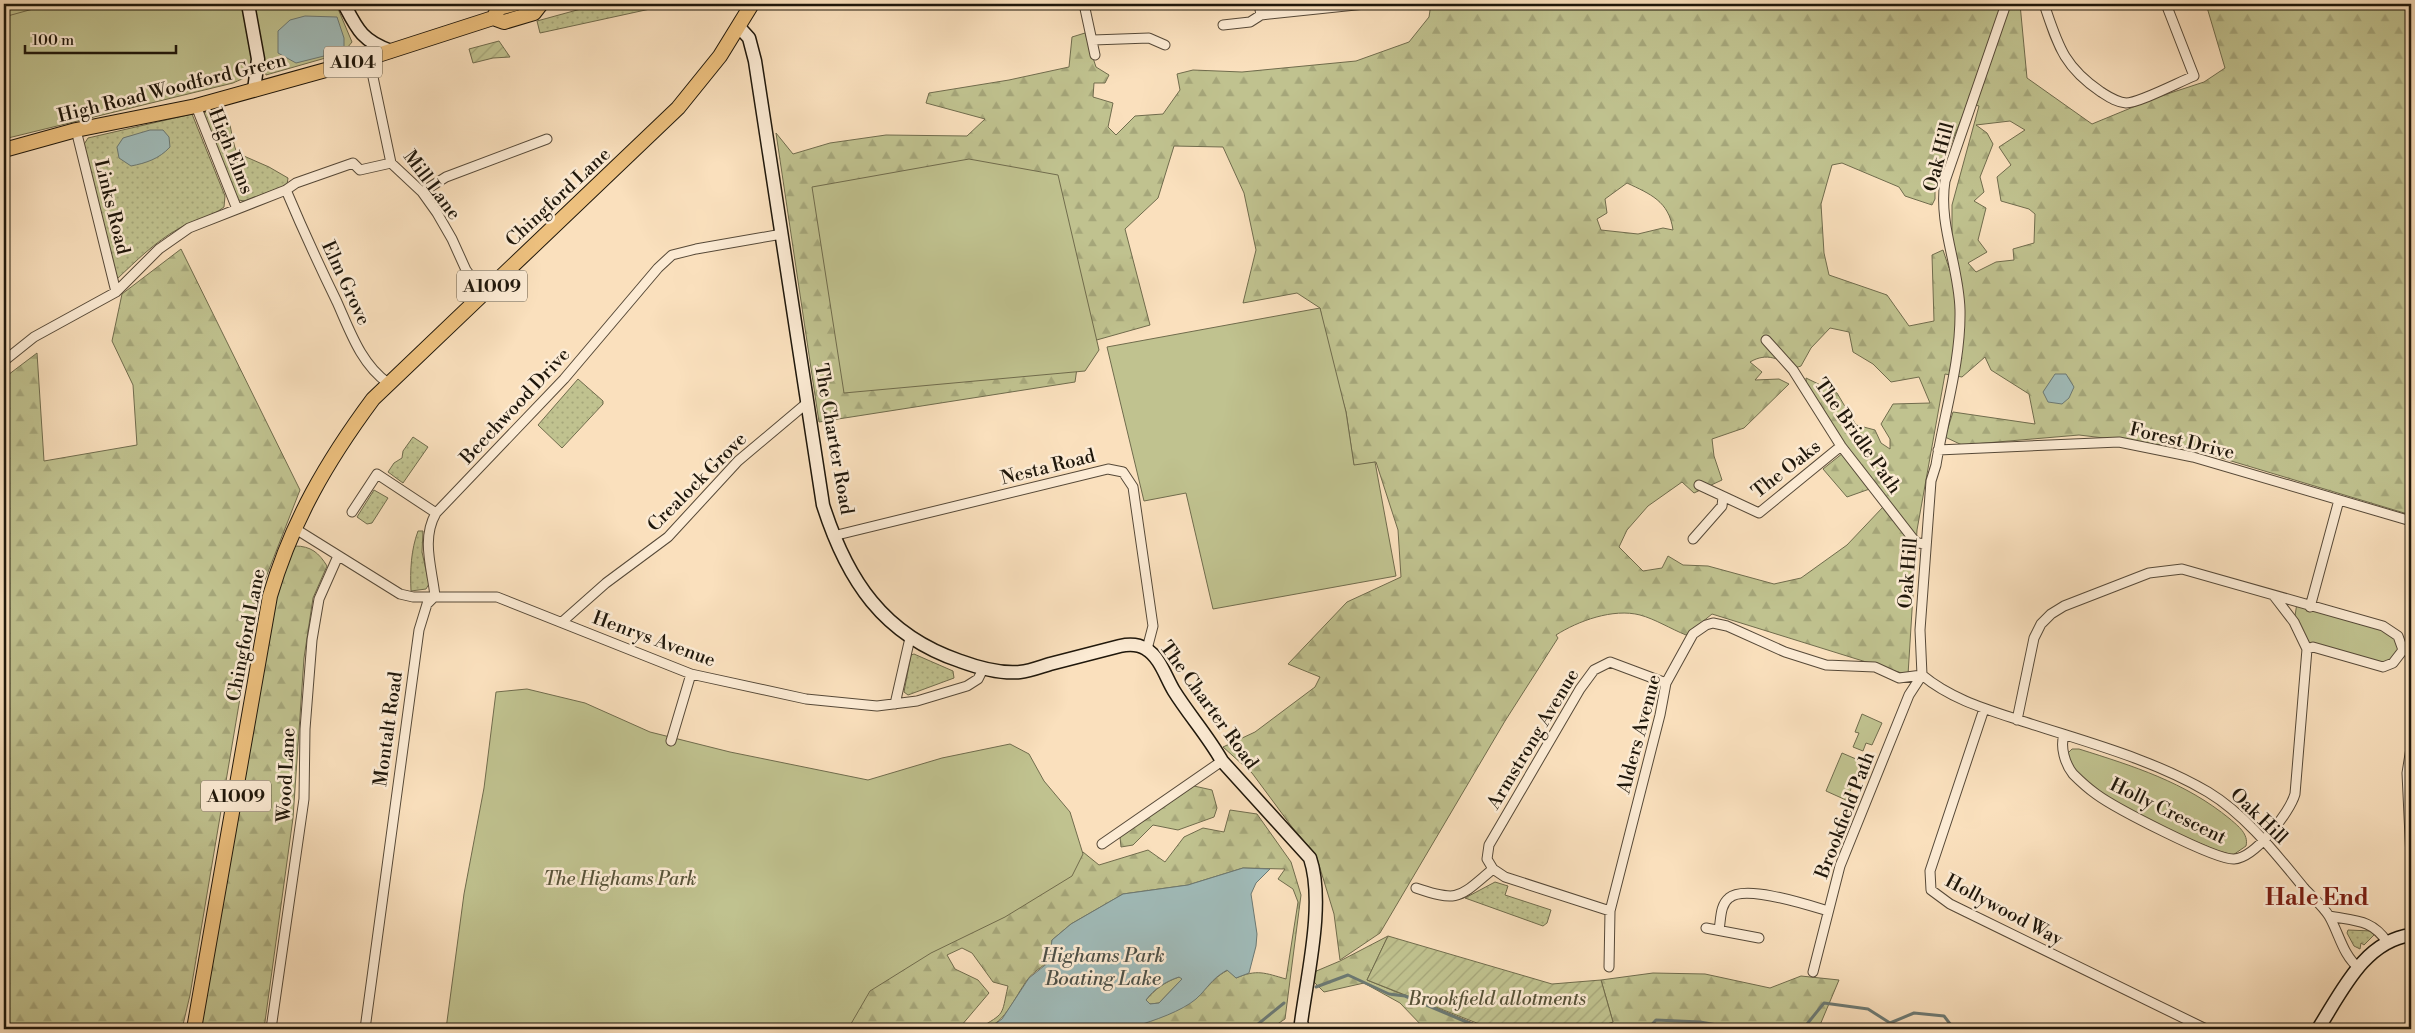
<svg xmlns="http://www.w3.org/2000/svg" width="2415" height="1033" viewBox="0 0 2415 1033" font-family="'Libre Bodoni',serif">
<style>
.grass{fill:url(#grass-dots);stroke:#706c4d}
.forest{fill:url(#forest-firs);stroke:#706c4d;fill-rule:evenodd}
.park{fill:#c0c28f;stroke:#706c4d}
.garden{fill:url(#garden-furrows);stroke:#706c4d}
.water{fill:#a0bbb9;stroke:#6c7973;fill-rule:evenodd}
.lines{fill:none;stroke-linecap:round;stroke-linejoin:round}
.stream{stroke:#6c7973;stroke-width:3}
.street-casing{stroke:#564938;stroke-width:11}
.secondary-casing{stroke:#1f170b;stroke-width:15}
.primary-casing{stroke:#1f170b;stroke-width:16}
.street{stroke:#fcebd4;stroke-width:9}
.secondary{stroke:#fcebd4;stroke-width:12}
.primary{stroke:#edc07e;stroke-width:14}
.labels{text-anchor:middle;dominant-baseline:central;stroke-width:5;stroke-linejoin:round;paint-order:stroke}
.shield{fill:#fcebd4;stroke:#615747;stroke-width:1}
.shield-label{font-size:18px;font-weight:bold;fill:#1f170b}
.street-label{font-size:19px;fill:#1f170b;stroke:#fcebd4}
.park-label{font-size:19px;font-style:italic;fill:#575339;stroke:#fcebd4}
.water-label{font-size:20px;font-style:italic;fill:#4c5048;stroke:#fcebd4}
.district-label{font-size:24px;font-weight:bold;fill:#7a1f14;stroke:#fcebd4}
</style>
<defs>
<pattern id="grass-dots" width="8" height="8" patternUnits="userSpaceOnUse" patternTransform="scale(1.25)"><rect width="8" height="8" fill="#c0c28f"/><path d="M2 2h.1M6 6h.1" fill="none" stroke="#a5a67a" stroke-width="1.8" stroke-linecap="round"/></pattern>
<pattern id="forest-firs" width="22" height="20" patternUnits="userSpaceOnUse" patternTransform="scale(1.25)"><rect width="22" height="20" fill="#c0c28f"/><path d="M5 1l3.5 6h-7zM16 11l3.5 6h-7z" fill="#a5a67a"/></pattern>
<pattern id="garden-furrows" width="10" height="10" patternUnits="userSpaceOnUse" patternTransform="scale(1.25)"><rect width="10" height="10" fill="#c0c28f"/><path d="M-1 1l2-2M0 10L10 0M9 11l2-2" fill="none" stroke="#a5a67a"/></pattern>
</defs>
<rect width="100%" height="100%" fill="#fae0bd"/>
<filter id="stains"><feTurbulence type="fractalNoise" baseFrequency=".004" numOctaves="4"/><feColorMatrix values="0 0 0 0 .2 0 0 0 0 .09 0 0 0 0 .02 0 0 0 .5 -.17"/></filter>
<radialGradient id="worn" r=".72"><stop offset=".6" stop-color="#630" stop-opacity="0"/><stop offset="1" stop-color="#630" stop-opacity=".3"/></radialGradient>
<path class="grass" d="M599 4H673L540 33 537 21Z
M221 107C233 121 230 137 237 153L269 167 288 178 287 185 245 201 238 200 203 113Z
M192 114 225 196 224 207C210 218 193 220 178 229 155 242 136 261 117 279L83 146 88 138Z
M578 379 603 401V404L562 448 538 425Z
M413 437 428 447 403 483 388 472 394 463 402 458 403 451Z
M374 490 388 498 372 523 367 524 357 517Z
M418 531H423L422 552 429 584 426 589 411 591C410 570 411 550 418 531Z
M914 654 953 671 954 678 908 695 904 692 911 655Z
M1495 882 1508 886 1505 895 1551 910 1547 923 1543 926 1465 898Z
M2348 930 2372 931 2374 935 2364 945 2361 943 2360 949 2354 946 2347 933Z"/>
<path class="forest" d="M4 4H116L4 39Z
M1431 4H2020L2027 78 2092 124 2155 98 2204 82 2225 68 2206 4H2411V515L2188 448 2079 435 1962 445 1945 437 1953 412 2035 424 2029 394 1991 370 1985 357 1962 377 1945 374 1917 530 1908 675 1712 614 1686 635C1671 629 1655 619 1640 615 1613 608 1578 621 1556 635L1558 638 1505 721 1380 933 1340 960 1334 914 1316 855 1292 827 1252 773 1223 747 1255 732 1315 687 1320 677 1288 664 1347 602 1401 577 1398 530 1376 462 1354 466 1346 412 1326 342 1320 308 1297 293 1243 303 1256 250 1244 193 1223 147 1174 146 1158 198 1125 229 1150 325 1093 341 1077 368 1075 382 819 422 776 133 793 154 830 143 886 135 967 136 985 119 926 103 929 93 1009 80 1069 67 1072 37 1085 33 1096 67 1109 75 1105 83H1094L1093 97 1113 103 1108 127 1116 135 1135 116 1163 114 1180 90 1177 74 1193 70 1242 72 1356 61 1409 42 1429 17ZM1968 103 1979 106 1952 205V237L1958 265 1949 268 1943 250 1932 255 1934 321 1909 326 1887 295 1829 275 1824 253 1821 204 1832 165 1842 163 1899 187 1905 196 1932 205 1935 199V182ZM2010 121 2025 130 1999 147 2011 165 1997 177 2001 201 2029 209 2035 214 2034 243 2013 249 2014 260 1996 262 1976 272 1968 263 1987 252 1978 240 1986 208 1974 201 1984 192 1980 177 1993 144 1987 133 1976 125ZM1627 183C1650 194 1669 201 1673 230L1663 228 1638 234 1601 230 1597 219 1607 213 1605 199ZM1830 328 1849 332 1853 352 1873 364 1891 382 1919 377 1930 403 1893 404 1881 424 1890 439V449L1881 443 1875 430 1856 425 1837 393 1806 378 1807 396 1843 453 1823 469 1847 497 1878 486 1883 507 1847 545 1801 578 1774 584 1708 566 1683 565 1668 556 1662 568 1643 571 1619 547 1627 530 1648 506 1682 482 1694 493 1722 480 1714 456 1712 439 1744 428 1789 384 1779 379 1755 380 1762 372 1750 362C1767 352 1779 359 1795 368L1801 366 1811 348Z
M181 249 300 490 256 603 190 995 182 1029H4V378L37 353 44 461 137 445 133 385 112 341 122 294Z
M295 546C311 546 319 553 327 566L313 598 304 658 293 818 264 1029H201L274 597Z
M1194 786 1212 790 1217 808 1214 817 1178 830 1153 825 1133 845 1121 847 1120 837Z
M1230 810 1257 814 1291 862 1301 895 1285 1019 1270 1029H1134L1135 1026C1159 1019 1185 1006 1204 990 1214 981 1215 977 1228 970L1236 978C1257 969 1265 973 1286 979L1298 902 1293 889 1278 879 1285 869 1243 868 1188 885 1123 894 1071 924 1052 940 1049 961C1042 967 1033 972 1028 979 1014 997 1004 1029 978 1029 1006 1012 1001 1017 1008 986L993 982 972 953 962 948 947 955 955 969 978 980 989 993 961 1026 955 1029H803L840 991 997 919 1083 852 1099 865 1148 850 1165 862 1184 837 1203 828 1224 832Z
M1388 936 1367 980 1488 1029H1425L1400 1003 1364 983 1324 992 1307 975 1340 961Z
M1653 973 1705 974 1770 988 1801 976 1839 980 1820 1025 1816 1029H1592L1613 1022 1601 980Z
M1179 977 1183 978 1159 1003 1150 1004 1146 1000C1155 989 1165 982 1179 977Z"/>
<path class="park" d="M51 4H244C246 18 257 61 249 73 245 79 239 80 233 83L4 139V17Z
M253 4H336L352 42 343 53 266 75Z
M969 159 1058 175 1099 350 1085 371 844 393 812 187Z
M1320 308 1346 412 1354 465 1375 462 1396 576 1213 609 1186 493 1144 501 1107 347Z
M2297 603 2391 630 2403 650 2383 667 2307 649 2294 622Z
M527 689 585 703 650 732 730 752 868 780 942 758 1010 744 1029 754 1044 781 1070 812 1083 854 1072 876 1005 917 931 953 870 991 848 1029H446L464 894 484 788 496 692Z
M1862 714 1882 723 1872 745 1866 743 1863 751 1853 747 1859 733 1855 732Z
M2072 749H2079C2133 766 2185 782 2230 819 2238 826 2249 834 2246 846L2233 855 2215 850C2178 833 2075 796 2068 753Z
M1842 753 1863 762 1846 800 1826 791Z"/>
<path class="garden" d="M499 41 510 57 493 58 473 63 469 49Z
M1388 936 1552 984 1601 980 1613 1022 1592 1029H1492L1367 980Z"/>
<path class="water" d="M305 16 337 17 344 38V51L296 63 278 53V31L290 20Z
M150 130H163L169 137 170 147C159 159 146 163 131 166L119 158 117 147 123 138Z
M2055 374H2066L2074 387 2069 398 2062 404 2048 402 2043 392Z
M1243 868 1270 869 1256 883 1251 894 1257 934 1256 946 1249 973 1236 978 1227 970C1210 980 1209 987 1196 999 1182 1011 1153 1021 1136 1026L1134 1029H988L1002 1019 1029 978 1049 962 1052 940 1071 924 1123 894 1188 885ZM1179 977 1182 979 1159 1003 1150 1004 1146 1000C1154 989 1166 981 1179 977Z"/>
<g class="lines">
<path class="stream" d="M1316 987 1348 975 1389 994 1405 996 1483 1029
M1252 1029 1284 1003
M1648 1029 1656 1020 1700 1022 1723 1026H1745L1754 1029
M1803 1029 1824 1003 1868 1009 1890 1023 1914 1013 1944 1016 1954 1029"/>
<g class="street-casing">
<path id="street" d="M1084 4 1095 55
M1259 4 1261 15
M2006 4 1945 181C1938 224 1959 266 1960 310 1961 362 1944 414 1936 465L1931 481 1920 630 1922 675C1952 700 1989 710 2025 722 2086 742 2152 759 2208 792 2246 815 2276 854 2304 888 2312 897 2323 906 2329 916 2339 933 2343 956 2359 968
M2044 4C2058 45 2063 66 2101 92 2109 97 2116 102 2126 103 2139 103 2179 82 2194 76L2166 4
M1223 25 1250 22 1261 15 1365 4
M1093 40 1149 38 1165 45
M369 58 391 163 422 192 437 213 452 239 466 270 484 294
M196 106 237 209
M76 130 116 292
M286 190C302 228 319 265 337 302 350 331 361 364 388 383
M422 192 446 177 547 139
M1766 340 1793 370 1841 446 1914 540 1918 543 1926 544
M4 361 34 337 116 292 159 249 189 228 286 190 296 183 353 163 360 170 391 163
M1938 450 2119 442 2193 457 2411 521
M1699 485 1759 513 1841 446
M352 512 377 474 436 513
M294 528 400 594 413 597H497L691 674 806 699 877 706 917 701 967 686 978 679 983 669
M833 536 1108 469 1123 472 1133 487 1153 626 1147 649
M1693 539 1722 506 1723 497
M435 596C432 568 421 539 436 513L564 379 658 268 672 255 696 249 782 234
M2310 607 2339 500
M562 622 606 583 668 537 738 461 807 403
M895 704 910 638
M1984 709 1930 871 1931 890 1950 904 2206 1029
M2017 720 2034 638 2041 624 2051 614 2064 606 2149 573 2182 569 2383 626 2398 636 2403 650 2393 663 2383 667 2313 647 2307 649
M2064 735C2060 747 2065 764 2073 774 2080 781 2089 789 2096 794 2115 808 2215 860 2234 859 2255 858 2290 812 2295 794L2307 649 2294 622 2274 596
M671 741 691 674
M2411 748 2407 773 2411 858
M1102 844 1222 761
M1416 888C1460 903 1459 897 1493 869
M1610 911 1505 877 1493 869 1487 859 1489 845 1580 689 1594 670 1610 662 1666 683
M2329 916C2354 921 2372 919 2387 942
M1706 928 1759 938
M1719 930C1721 919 1720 905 1729 898 1745 884 1808 905 1828 911
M1609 967 1610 911 1660 715 1666 683 1693 634 1706 625 1713 623 1727 626 1785 652 1826 665 1875 667 1899 678 1922 675
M1813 972 1840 866 1909 695 1922 675
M271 1029 304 799 305 729 312 640 319 599 338 556
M365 1029 419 630 427 604 435 596"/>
</g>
<g class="secondary-casing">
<path id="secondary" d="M248 4 258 59 254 90
M344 4C357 29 362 41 391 51
M739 27 749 38 755 61 823 505C847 580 883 635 960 661 979 668 1000 674 1020 672 1030 671 1040 667 1050 664 1073 658 1096 652 1120 646 1129 644 1138 644 1146 649 1160 657 1166 678 1174 691 1189 715 1208 736 1222 761L1310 858C1325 903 1307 976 1301 1023L1304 1029
M2318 1029C2341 993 2364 941 2411 935"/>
</g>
<g class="primary-casing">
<path id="primary" d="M493 18 499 8 514 4
M4 150 76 130 196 106 369 58 493 18 504 22 534 13 541 4
M194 1029 270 596C292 521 327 461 373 399L678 108 720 56 752 4"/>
</g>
<use href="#street" class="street"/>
<use href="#secondary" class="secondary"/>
<use href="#primary" class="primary"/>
</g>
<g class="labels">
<g class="shield">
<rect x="324" y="46.5" width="58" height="31" rx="4"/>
<rect x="457" y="270.5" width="70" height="31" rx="4"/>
<rect x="201" y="780.5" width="70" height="31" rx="4"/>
</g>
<g class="shield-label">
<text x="353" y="62">A104</text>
<text x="492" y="286">A1009</text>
<text x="236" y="796">A1009</text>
</g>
<g class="street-label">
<text transform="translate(172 88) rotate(-14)">High Road Woodford Green</text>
<text transform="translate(231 151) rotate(68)">High Elms</text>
<text transform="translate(1939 157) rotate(-75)">Oak Hill</text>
<text transform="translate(432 185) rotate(53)">Mill Lane</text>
<text transform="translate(558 197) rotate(-43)">Chingford Lane</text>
<text transform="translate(112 207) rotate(76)">Links Road</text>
<text transform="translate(346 283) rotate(65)">Elm Grove</text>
<text transform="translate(515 406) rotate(-47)">Beechwood Drive</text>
<text transform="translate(1858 436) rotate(55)">The Bridle Path</text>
<text transform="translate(834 439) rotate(80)">The Charter Road</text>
<text transform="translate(2182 441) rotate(13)">Forest Drive</text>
<text transform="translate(1048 467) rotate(-14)">Nesta Road</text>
<text transform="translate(1786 469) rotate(-38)">The Oaks</text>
<text transform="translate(697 482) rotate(-45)">Crealock Grove</text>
<text transform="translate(1908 573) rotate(-85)">Oak Hill</text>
<text transform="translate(246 635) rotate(-79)">Chingford Lane</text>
<text transform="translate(654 639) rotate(20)">Henrys Avenue</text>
<text transform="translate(1209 705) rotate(54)">The Charter Road</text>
<text transform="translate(388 729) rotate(-82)">Montalt Road</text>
<text transform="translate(1639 734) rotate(-75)">Alders Avenue</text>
<text transform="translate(1533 739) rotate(-59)">Armstrong Avenue</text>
<text transform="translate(286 775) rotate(-87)">Wood Lane</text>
<text transform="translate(2168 811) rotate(26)">Holly Crescent</text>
<text transform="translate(1845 815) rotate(-69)">Brookfield Path</text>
<text transform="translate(2259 816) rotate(44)">Oak Hill</text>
<text transform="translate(2004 910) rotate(28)">Hollywood Way</text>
</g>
<g class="park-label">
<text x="620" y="879">The Highams Park</text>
<text x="1497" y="999">Brookfield allotments</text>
</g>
<g class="water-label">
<text x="1103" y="956">Highams Park<tspan x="1103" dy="23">Boating Lake</tspan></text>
</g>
<g class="district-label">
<text x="2317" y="898">Hale End</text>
</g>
</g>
<rect width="2415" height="1033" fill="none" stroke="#fae0bd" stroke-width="20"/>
<rect x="5" y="5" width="2405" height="1023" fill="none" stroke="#1f170b" stroke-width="2.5"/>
<rect x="10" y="10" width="2395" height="1013" fill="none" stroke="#1f170b"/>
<path d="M25 45v8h151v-8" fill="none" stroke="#1f170b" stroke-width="2.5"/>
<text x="32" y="45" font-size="15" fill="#1f170b" stroke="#fcebd4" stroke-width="4" paint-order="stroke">100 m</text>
<rect width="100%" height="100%" filter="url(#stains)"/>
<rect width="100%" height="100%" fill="url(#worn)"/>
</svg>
